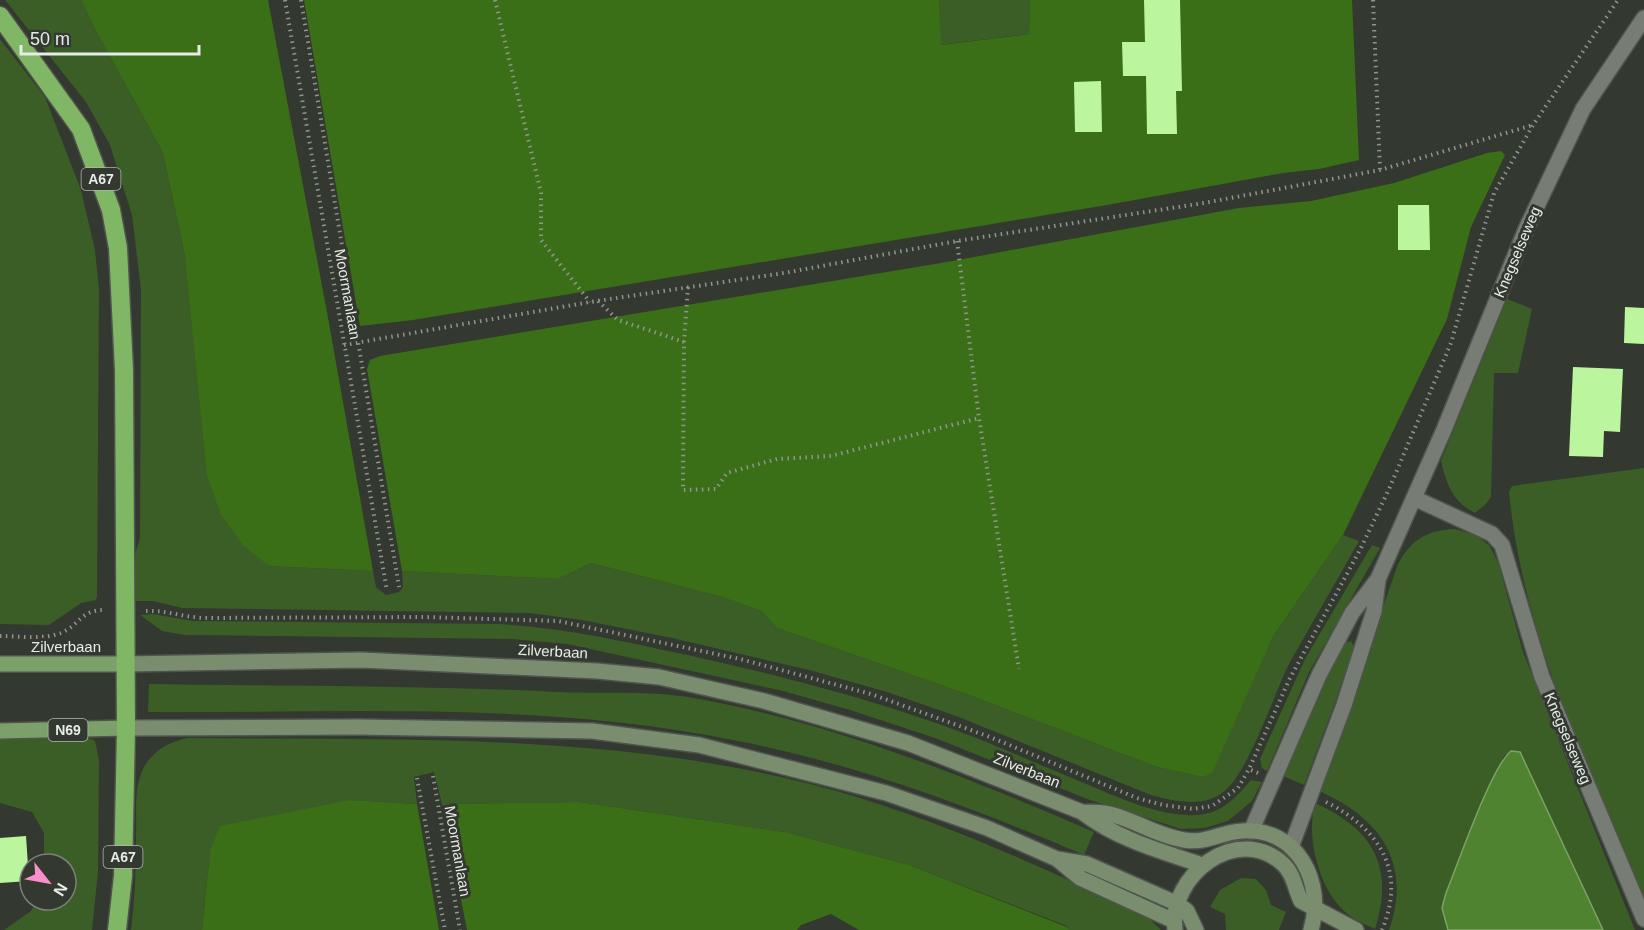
<svg xmlns="http://www.w3.org/2000/svg" width="1644" height="930" viewBox="0 0 1644 930" font-family="Helvetica,sans-serif">
<style>
.green{fill:#3b5e26}
.forest{fill:#3b6f17}
.water{fill:#4f832f;stroke:#7da266;stroke-width:1.5}
.building{fill:#bbf69e}
.lines{fill:none;stroke-linecap:round;stroke-linejoin:round}
.minor-casing{stroke:#50544e;stroke-width:18}
.tertiary-casing{stroke:#50544e;stroke-width:18}
.secondary-casing{stroke:#50544e;stroke-width:18}
.primary-casing{stroke:#50544e;stroke-width:18}
.motorway-casing{stroke:#50544e;stroke-width:21}
.path{stroke:#90958e;stroke-width:4;stroke-dasharray:1.5 4.5;stroke-linecap:butt}
.minor{stroke:#777d74;stroke-width:15}
.tertiary{stroke:#777d74;stroke-width:15}
.secondary{stroke:#7a8e6f;stroke-width:15}
.primary{stroke:#7ca06a;stroke-width:15}
.motorway{stroke:#80b764;stroke-width:18}
.labels{text-anchor:middle;dominant-baseline:central;stroke-width:6;stroke-linejoin:round;paint-order:stroke}
.shield{fill:#333830;stroke:#b2b6b0;stroke-width:1.5}
.shield-label{font-size:14px;font-weight:bold;fill:#e8ece7}
.street-label{font-size:15px;fill:#e8ece7;stroke:#333830}
</style>
<rect width="100%" height="100%" fill="#333830"/>
<path class="green" d="M5 0H81L95 29 163 153 185 256 268 566 373 571 376 587 386 595 399 592 403 587 402 571 558 579 591 563 722 597 761 611 777 628 964 693 1157 767 1203 777 1212 772 1274 635 1343 535 1359 541C1336 582 1312 623 1289 664 1273 696 1248 775 1222 793 1202 808 1173 801 1151 795L956 716 887 692 813 671 672 638 582 620 530 613 182 608 153 601H131L130 571 140 538 141 290 132 215 110 145 86 102Z
M939 0H1030L1029 34 940 45Z
M0 39 45 97 81 190 95 250 99 289 97 596 96 600 81 603 49 625 0 624Z
M1507 299 1532 309 1518 373H1494L1491 497 1485 505 1475 513C1452 501 1447 485 1441 461Z
M1644 468V903C1589 770 1523 638 1509 492L1512 486Z
M1455 529 1475 535 1489 545 1498 562 1523 652 1635 930H1603L1520 752 1511 751 1504 756 1446 893 1442 908 1448 930H1389C1413 863 1379 817 1319 791L1398 564C1412 539 1427 530 1455 529Z
M1372 545 1380 548 1309 672 1267 771 1262 768 1260 759 1305 659Z
M153 614 193 621 496 624C563 627 627 642 692 656 782 676 871 699 958 731 1000 747 1042 766 1084 783 1117 797 1151 813 1187 815 1218 817 1233 801 1251 780L1262 782 1252 801 1228 821 1205 828 1181 829 1090 800 935 738 850 710 783 691 567 644 512 639 185 635 162 631 140 615Z
M1351 641 1355 649 1304 785 1283 776 1324 681 1345 643Z
M149 684C285 686 422 685 558 692 602 694 650 690 694 698 834 723 964 776 1094 832L1084 855C969 806 857 764 733 740 542 701 343 713 148 712Z
M0 738H89L95 741 99 760 98 872 92 930H4L31 911 38 900H66V864H44V833L32 812 0 803Z
M187 738C404 740 622 732 833 790 942 821 1044 868 1146 916L1161 930H1069L1067 926 909 865 785 832 580 802 442 804 434 772 414 777 417 804 350 800 210 851 202 930H131C135 899 136 868 136 837 137 817 134 794 140 777 146 755 167 742 187 738Z
M1315 803C1373 829 1395 867 1375 929 1364 924 1352 919 1343 910 1318 886 1306 836 1315 803Z
M1241 878 1256 879 1266 890 1271 905 1286 912 1279 930H1226L1225 914 1210 907 1220 890Z"/>
<path class="forest" d="M81 0H268L327 312 373 571 269 566 244 546 221 515 207 475 185 256 163 153 95 29Z
M304 0H939L941 45 1029 34 1030 0H1352L1359 160 1319 169 1283 173 1107 205 413 320 360 326Z
M1501 151 1505 155 1471 227 1447 319 1343 535 1274 635 1212 773 1203 777 1157 767 964 693 777 628 761 611 722 597 591 563 558 579 402 571 367 369 370 360 380 356 947 262 1239 208 1311 201 1394 183 1487 153Z
M350 800 417 804 439 930H202L210 851 220 826Z
M580 802 785 832 909 865 1067 927 1069 930H859L831 914 801 925 797 930H467L442 804Z"/>
<path class="water" d="M1511 751 1520 752 1603 930H1448L1442 908 1446 893C1458 864 1491 767 1511 751Z"/>
<path class="building" d="M1144 0H1180L1182 91H1176L1177 134H1147L1146 76H1123L1122 42H1145Z
M1101 81 1102 132H1075L1074 82Z
M1398 205H1429L1430 250H1398Z
M1625 307 1644 308V344L1624 343Z
M1573 367 1623 369 1620 432 1604 431 1603 457 1569 456Z
M26 836 29 881 0 883V838Z"/>
<g class="lines">
<g class="minor-casing">
<path id="minor" d="M1414 498 1492 534 1502 545 1542 677 1644 919"/>
</g>
<g class="tertiary-casing">
<path id="tertiary" d="M1251 831 1319 675 1352 613 1378 579 1443 432 1526 229 1583 109 1644 18
M1291 847 1344 705 1374 611 1378 580"/>
</g>
<g class="secondary-casing">
<path id="secondary" d="M124 664 361 660 597 671 659 677 764 701 908 743 1082 812C1117 839 1160 851 1202 865
M126 728 358 727 592 731 699 745 886 793 987 828 1057 859 1087 864 1178 904 1187 911 1196 930
M1082 812C1091 812 1101 812 1110 814 1135 820 1157 836 1184 840 1206 844 1221 832 1242 831 1298 827 1325 883 1311 930
M1057 859 1080 878 1174 921
M1175 930C1168 876 1237 822 1283 864 1294 874 1295 889 1301 901L1356 930"/>
</g>
<g class="primary-casing">
<path id="primary" d="M0 664H124
M0 731 126 728"/>
</g>
<g class="motorway-casing">
<path id="motorway" d="M0 16 81 129 111 210 118 248 124 370 126 728 123 876 117 930"/>
</g>
<path class="path" d="M285 0 387 591
M301 0 399 587
M495 0 541 193V240L590 302
M1373 0 1380 170
M957 241 979 418 1019 669
M688 287 684 342 683 490 716 489 727 473 777 459 831 456 979 418
M598 301 618 320 684 342
M344 345 590 302 784 273 957 241 1204 203 1380 170 1533 125
M146 611C165 610 183 617 203 618L424 617 558 621 740 659 871 694 990 737 1137 798 1163 805 1193 809 1212 806 1238 788 1249 769
M0 636C19 636 43 640 61 633 80 625 80 610 105 610
M1258 773 1249 769 1290 678 1360 550 1389 489 1451 343 1494 193 1533 125 1618 0
M433 776 460 930
M417 778 445 930
M1326 802C1379 829 1407 870 1382 930"/>
<use href="#minor" class="minor"/>
<use href="#tertiary" class="tertiary"/>
<use href="#secondary" class="secondary"/>
<use href="#primary" class="primary"/>
<use href="#motorway" class="motorway"/>
</g>
<g class="labels">
<g class="shield">
<rect x="81.5" y="168" width="39" height="22" rx="4.5"/>
<rect x="48.5" y="719" width="39" height="22" rx="4.5"/>
<rect x="103.5" y="846" width="39" height="22" rx="4.5"/>
</g>
<g class="shield-label">
<text x="101" y="179">A67</text>
<text x="68" y="730">N69</text>
<text x="123" y="857">A67</text>
</g>
<g class="street-label">
<text transform="translate(1517 252) rotate(-67)">Knegselseweg</text>
<text transform="translate(348 294) rotate(80)">Moormanlaan</text>
<text x="66" y="646">Zilverbaan</text>
<text transform="translate(553 651) rotate(3)">Zilverbaan</text>
<text transform="translate(1568 738) rotate(67)">Knegselseweg</text>
<text transform="translate(1027 770) rotate(22)">Zilverbaan</text>
<text transform="translate(458 851) rotate(80)">Moormanlaan</text>
</g>
</g>
<g transform="translate(48 882) rotate(121)"><circle r="28" fill="#333830" stroke="#7b8079" stroke-width="1.5"/>
<path d="M0-4.5L10 22L0 15L-10 22Z" fill="#f890cb"/>
<text y="-9" font-size="16" font-weight="bold" text-anchor="middle" fill="#e8ece7">N</text>
</g>
<path d="M21 45v9h178v-9" fill="none" stroke="#e8ece7" stroke-width="3"/>
<text x="30" y="45" font-size="18" fill="#e8ece7" stroke="#333830" stroke-width="4.5" paint-order="stroke">50 m</text>
</svg>
